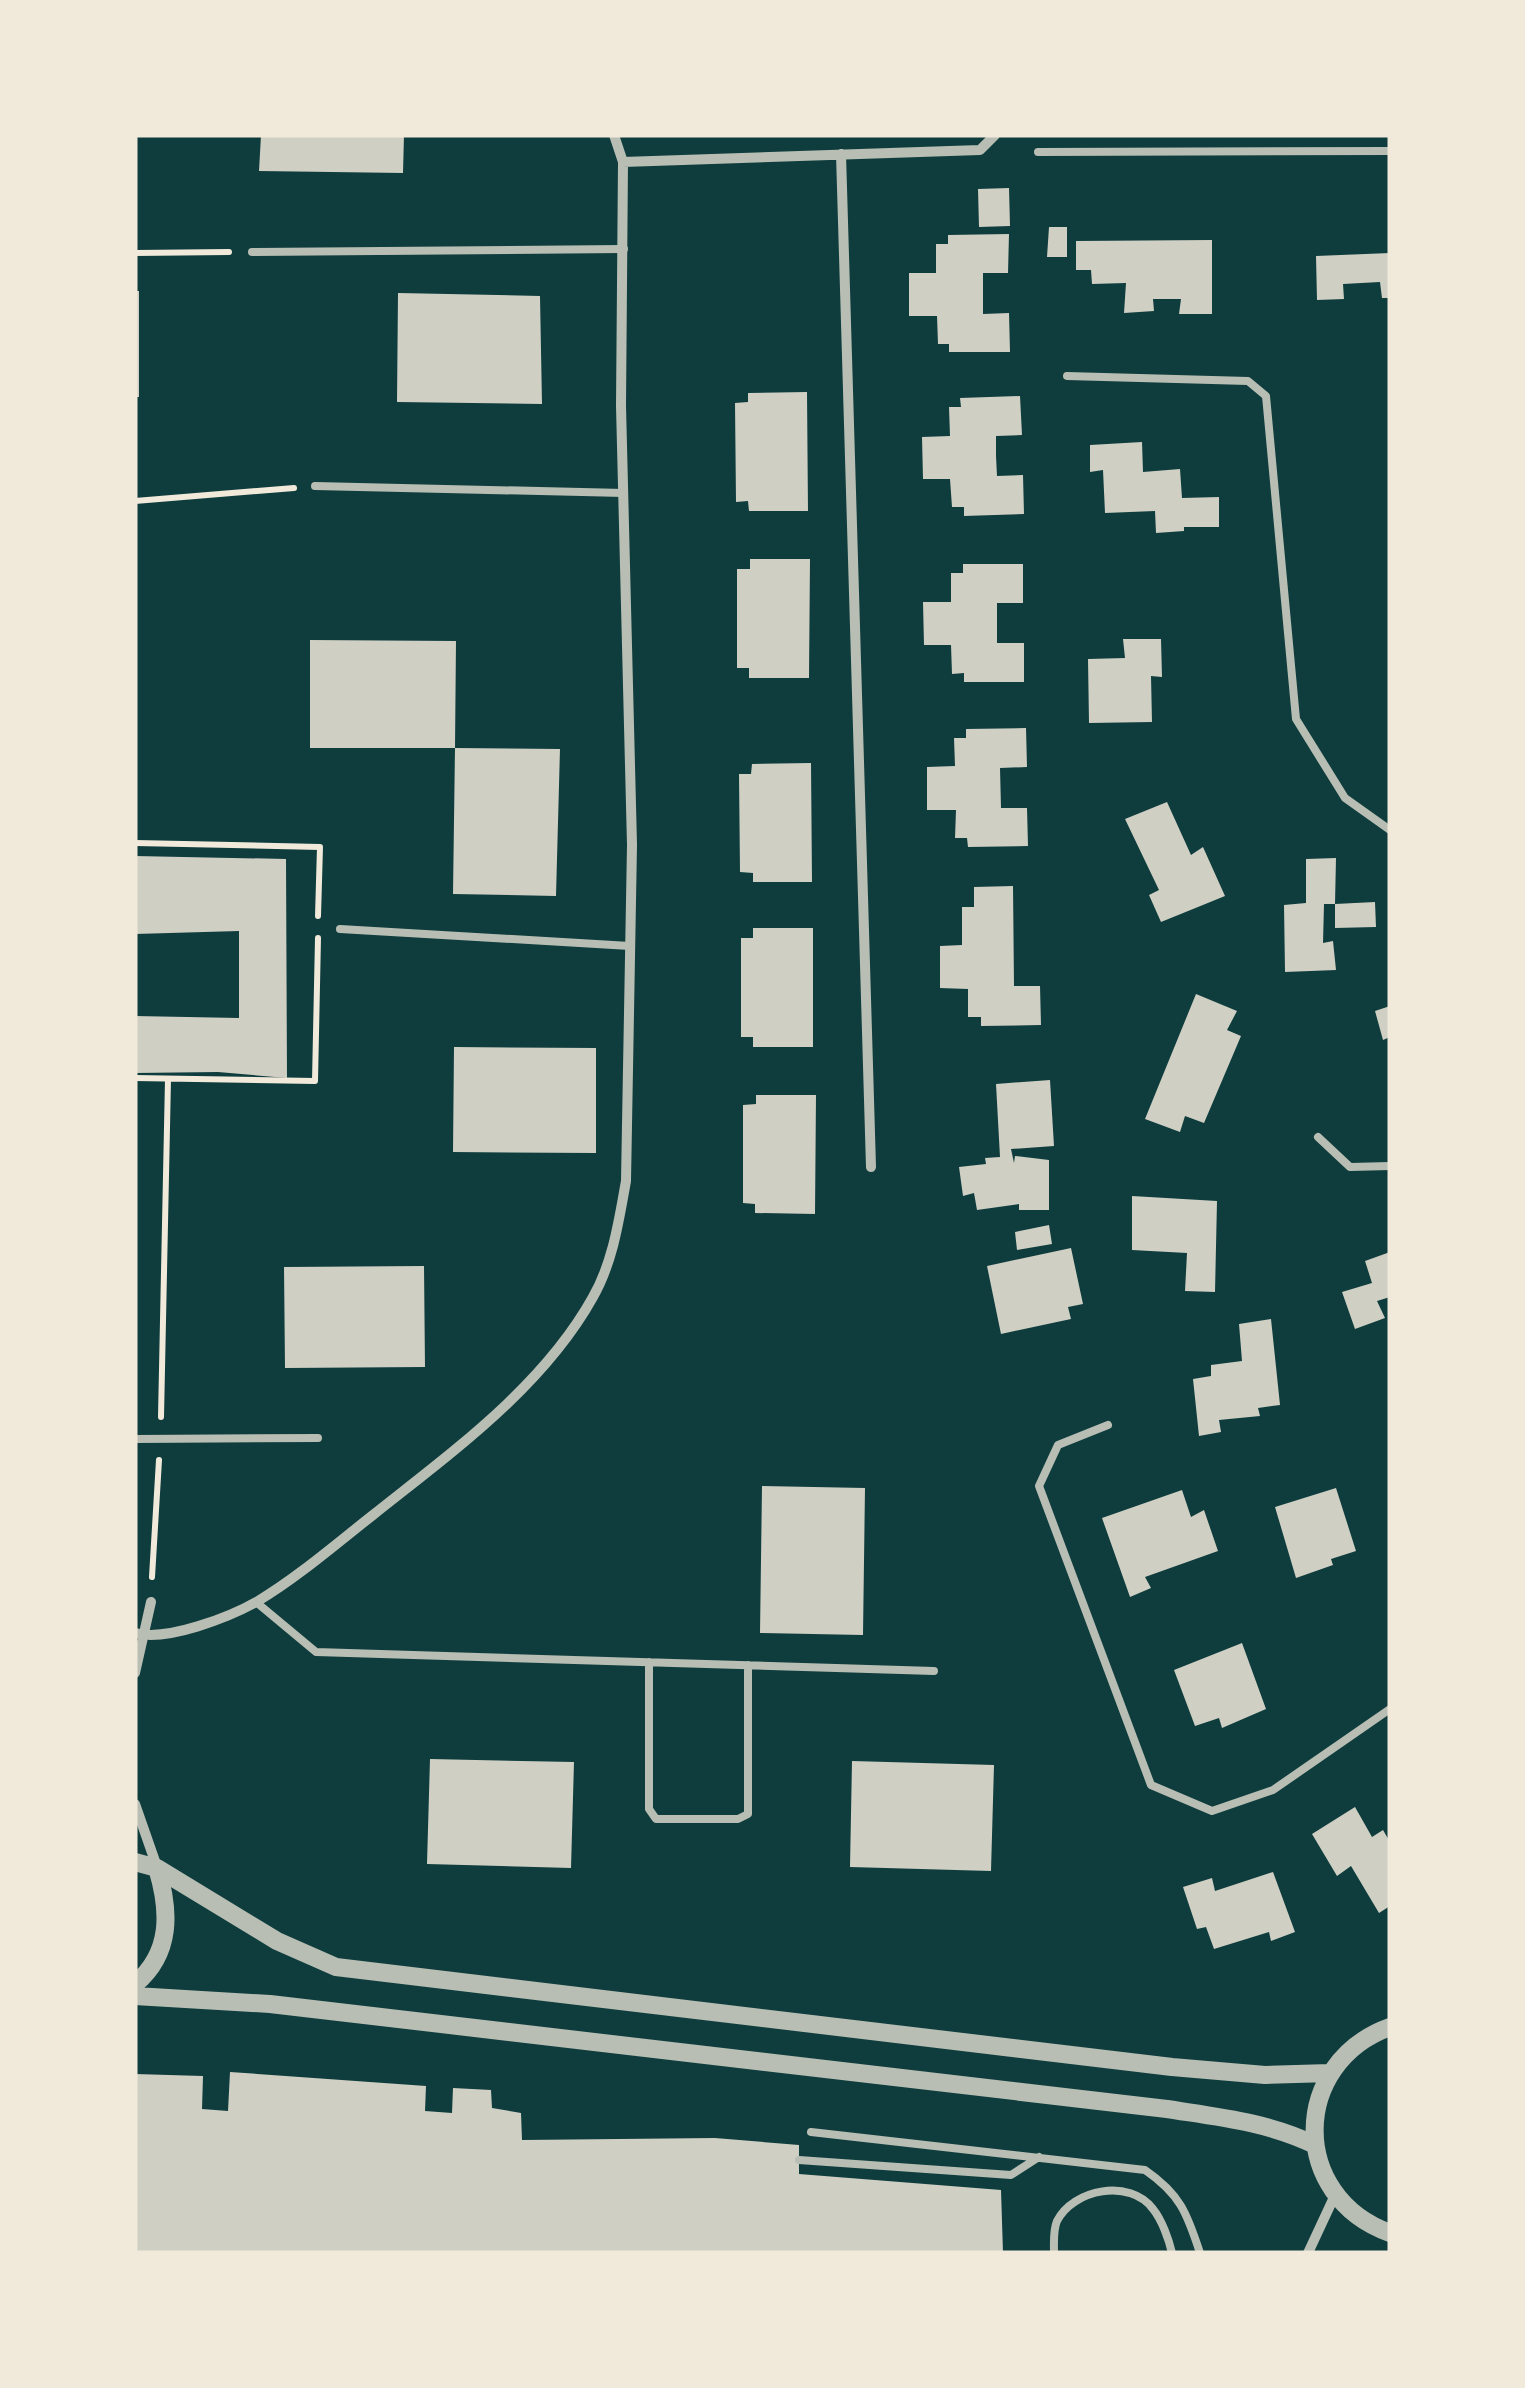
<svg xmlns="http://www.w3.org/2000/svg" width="1525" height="2388" viewBox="0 0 1525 2388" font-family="'Noto Serif',serif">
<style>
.building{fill:#cfcfc3}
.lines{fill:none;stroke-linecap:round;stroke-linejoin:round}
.path{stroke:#f1e9da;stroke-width:6}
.service{stroke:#b8beb3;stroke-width:8}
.minor{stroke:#b8beb3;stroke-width:10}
.tertiary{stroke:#b8beb3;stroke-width:18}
</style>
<rect width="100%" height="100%" fill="#0f3d3e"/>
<path class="building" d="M261 135H404L403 173 259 171Z
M1009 188 1010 226 979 227 978 189Z
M1049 227H1067V257H1047Z
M1009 234 1008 273H983V314L1009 313 1010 352H949V344H938L937 316H909V273H936V244H948V235Z
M1212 240V314H1179L1181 299H1153L1154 311 1124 313 1126 283 1092 284 1091 270H1076V241Z
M1390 253V298H1382L1380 282 1343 284 1344 299 1317 300 1316 256Z
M135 291H139V397H135Z
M398 293 540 296 542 404 397 402Z
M807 392 808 511H749L748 501 736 502 735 403 748 402V393Z
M1020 396 1022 435 996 436V456L997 476 1023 475 1024 514 964 516V507H952L950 479H923L922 437 950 436 949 407H961L960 398Z
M1142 442 1143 472 1180 469 1182 498 1219 497V527H1184V531L1156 533 1155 511 1105 513 1103 470 1090 472V445Z
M750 559H810L809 678H749V668H737V569H750Z
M963 564H1023V603H997V643H1024V682H964V673L952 674 951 645H924L923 602H951V573H963Z
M1123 639H1161L1162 677 1151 676 1152 722 1089 723 1088 659 1125 658Z
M310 640 456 641 455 748H310Z
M1026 728 1027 767 1000 768 1001 808H1027L1028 846 968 847 967 838H955L956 810H927V767L955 766 954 738H966V729Z
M455 748 560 749 556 896 453 894Z
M811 763 812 882H753V873L740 872 739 774H751L752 764Z
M1167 802 1191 855 1203 847 1225 896 1161 922 1149 895 1159 890 1125 819Z
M135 856 286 859 287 1078 218 1072 135 1073V1016L239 1018V931L135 934Z
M1336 858 1335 904H1324L1323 943 1333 941 1336 970 1285 972 1284 905 1306 903V859Z
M1013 886 1014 986H1040L1041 1025 981 1026V1017H968V989L940 988V946L962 945V907H974V887Z
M1375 902 1376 927 1335 928V904Z
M753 928H813V1047H753V1037H741V938H753Z
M1196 994 1237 1011 1227 1030 1241 1036 1204 1123 1185 1116 1180 1132 1145 1119Z
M1390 1006V1037L1383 1040 1375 1011Z
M454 1047 596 1048V1153L453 1152Z
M1050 1080 1054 1146 1011 1149 1014 1163 1015 1156 1049 1160V1210H1019V1204L977 1210 974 1193 963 1196 959 1167 986 1164 985 1158 1000 1157 996 1084Z
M756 1095H816L815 1214 755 1213V1204L743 1203V1105L756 1104Z
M1132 1196 1217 1201 1215 1292 1185 1291 1187 1253 1132 1250Z
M1049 1225 1052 1244 1017 1250 1015 1232Z
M1071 1248 1083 1304 1068 1307 1071 1319 1001 1334 987 1266Z
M1390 1252V1297L1377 1301 1385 1318 1355 1329 1342 1292 1372 1283 1365 1261Z
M424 1266 425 1367 285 1368 284 1267Z
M1271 1319 1280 1405 1258 1408 1260 1416 1219 1420 1221 1432 1199 1436 1193 1379 1211 1376V1365L1242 1361 1239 1324Z
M762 1486 865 1488 863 1635 760 1633Z
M1336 1488 1356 1551 1331 1559 1333 1565 1296 1578 1275 1507Z
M1182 1490 1191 1517 1204 1510 1218 1551 1145 1577 1151 1588 1130 1597 1102 1518Z
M1242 1643 1266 1709 1222 1728 1219 1718 1195 1726 1174 1670Z
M430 1759 574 1762 571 1868 427 1864Z
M852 1761 994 1765 991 1871 850 1867Z
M1355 1807 1372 1837 1383 1830 1390 1842V1906L1379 1913 1351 1866 1337 1876 1312 1834Z
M1273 1872 1295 1932 1271 1941 1269 1932 1214 1949 1206 1927 1197 1929 1183 1887 1212 1878 1215 1891Z
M230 2072 426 2086 425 2111 452 2113 453 2088 491 2090 492 2108 521 2113 522 2140 715 2138 799 2145V2174L1001 2190 1003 2253H135V2074L203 2076 202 2109 228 2111Z"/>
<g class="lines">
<path class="path" d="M135 253 229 252
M135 501 294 488
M135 843 320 847 318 916
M135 1078 315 1081 318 938
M161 1417 168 1079
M152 1577 159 1460"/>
<path class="service" d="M1038 152 1390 151
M252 252 624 249
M1067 376 1248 381 1266 396 1296 719 1345 798 1390 830
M315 486 624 493
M340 929 630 946
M1318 1137 1350 1167 1390 1166
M1108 1425 1058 1445 1039 1486 1151 1785 1212 1811 1273 1790 1390 1709
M135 1439 318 1438
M256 1602 316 1652 934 1671
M649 1662V1809L656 1819H738L748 1814V1665
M811 2132 1145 2170C1180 2194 1187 2213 1200 2253
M799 2160 1011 2175 1039 2157
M1054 2253C1054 2243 1053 2230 1057 2221 1073 2189 1130 2178 1153 2209 1162 2220 1169 2240 1172 2253"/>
<path class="minor" d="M841 154 871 1167
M623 162 980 150 995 135
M135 1633C166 1642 230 1617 258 1601 298 1577 336 1544 373 1515 452 1452 543 1387 593 1297 613 1262 619 1220 626 1181L632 845 621 406 623 162 614 135
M135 1673 151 1602
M135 1804 157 1867
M1308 2253 1335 2195"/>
<path class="tertiary" d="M135 1862 157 1868 277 1941 336 1967 1172 2067 1265 2075 1330 2073
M135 1984C172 1953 170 1911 157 1868
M135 1996 270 2004 1167 2109C1218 2117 1268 2122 1315 2145
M1390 2027C1290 2063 1289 2197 1390 2233"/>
</g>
<rect width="1525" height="2388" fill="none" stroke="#f1e9da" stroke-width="275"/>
</svg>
